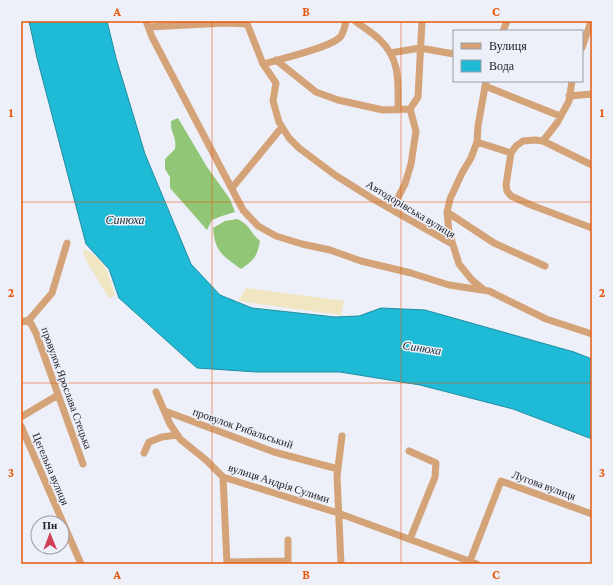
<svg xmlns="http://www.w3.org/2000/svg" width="613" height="585" viewBox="0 0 613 585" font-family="'Crimson Pro',serif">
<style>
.forest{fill:#91c676}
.sand{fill:#f0e6c1}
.water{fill:#1fbbd6;stroke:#208da1}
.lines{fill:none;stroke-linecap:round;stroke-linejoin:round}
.minor{stroke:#d5a378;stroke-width:7}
.grid{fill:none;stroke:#e8590c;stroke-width:1;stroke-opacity:0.55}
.labels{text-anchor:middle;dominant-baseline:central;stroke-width:3;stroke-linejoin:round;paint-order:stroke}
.street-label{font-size:11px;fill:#212226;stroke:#edeff9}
.water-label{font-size:12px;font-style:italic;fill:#172e33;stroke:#edeff9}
.neatline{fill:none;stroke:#e8590c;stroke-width:1.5}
.grid-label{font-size:13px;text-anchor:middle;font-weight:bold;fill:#e8590c}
</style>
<rect width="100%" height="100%" fill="#edeff9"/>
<path class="forest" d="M178 118 207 167 230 199 235 212 222 216 212 220 207 230 170 188V177L165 169V159L175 149C177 136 170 133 171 121Z
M237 219C250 224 250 233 260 241 257 257 254 260 241 269 222 255 215 252 213 228L225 221Z"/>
<path class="sand" d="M84 249C105 259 110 275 115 296L109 298 87 262 83 252Z
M246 288 344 301 341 315 238 301Z"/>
<path class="water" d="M29 21H107L116 58 145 154 191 264 220 295 252 308 335 317 359 316 381 308 425 310 574 352 592 359V439L513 409 420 385 340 372H257L197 368 119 298 109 269 86 244 37 58Z"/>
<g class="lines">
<path class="minor" d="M146 21 152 37 243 210 258 226 276 236 302 244 330 250 361 261 411 273 449 285 489 291 546 319 592 334
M246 21 263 64 276 83 273 101 279 122 289 138 299 148 335 175 373 199 452 244
M355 21C363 27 373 33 380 40 401 60 398 83 398 110
M149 27 225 23 247 24
M503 31 507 21
M582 48 591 21
M390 53 420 48 454 54
M276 60 316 92 338 100 383 110 410 109
M263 64C277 60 334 47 341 36 344 31 345 26 346 21
M485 86 560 116
M569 96 592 94
M543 141 557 123 569 101 572 81
M477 142 511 153
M592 165 543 141 535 140 523 141 516 146 511 153 506 185 507 191 511 196 531 205 592 228
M232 188 282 127
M392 209 405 184 411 164 416 131 410 109 418 97 422 21
M447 212 494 243 545 266
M484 290 472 280 459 264 449 232 447 212 450 199 462 173 471 158 477 142 478 126 486 81
M29 320 36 333 83 464
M21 322 29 320 52 293 67 243
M156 392 170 424 180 439 206 460 223 477 338 513 477 564
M165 411 274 452 338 469
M21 417 58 395
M21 426 81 564
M409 451 436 463 435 477 410 539
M144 453 149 442 162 437 177 435
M223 477 227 564
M470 561 501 481 592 514
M227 562 288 561V540
M341 564 337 476 342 436"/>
</g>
<path class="grid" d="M212 21V564M401 21V564M21 202H592M21 383H592"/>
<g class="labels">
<g class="street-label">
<text transform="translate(411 209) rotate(31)">Автодорівська вулиця</text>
<text transform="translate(67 388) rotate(70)">провулок Ярослава Стецька</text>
<text transform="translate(243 428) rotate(19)">провулок Рибальський</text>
<text transform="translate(51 469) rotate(67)">Цегельна вулиця</text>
<text transform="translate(279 483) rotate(18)">вулиця Андрія Сулими</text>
<text transform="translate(544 485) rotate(20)">Лугова вулиця</text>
</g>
<g class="water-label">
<text x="125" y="220">Синюха</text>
<text transform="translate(422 348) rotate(9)">Синюха</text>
</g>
</g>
<rect width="613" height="585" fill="none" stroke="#edeff9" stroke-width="44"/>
<rect x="453" y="30" width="130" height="52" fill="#edeff9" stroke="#9b9da5"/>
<rect x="461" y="43" width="20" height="6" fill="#d5a378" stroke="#9b9da5"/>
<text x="489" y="50" font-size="12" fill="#212226">Вулиця</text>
<rect x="461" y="60" width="20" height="12" fill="#1fbbd6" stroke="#9b9da5"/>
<text x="489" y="70" font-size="12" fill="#212226">Вода</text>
<g transform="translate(50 535) rotate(359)"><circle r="19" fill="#edeff9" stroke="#9b9da5"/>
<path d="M0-3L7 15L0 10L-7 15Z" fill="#d03f57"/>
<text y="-6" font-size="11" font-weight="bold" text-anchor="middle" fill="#212226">Пн</text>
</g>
<rect x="22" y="22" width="569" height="541" class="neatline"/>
<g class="grid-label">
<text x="117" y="16">A</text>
<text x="306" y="16">B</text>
<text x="496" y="16">C</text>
<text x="11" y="117">1</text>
<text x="602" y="117">1</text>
<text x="11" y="297">2</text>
<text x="602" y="297">2</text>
<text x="11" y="477">3</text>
<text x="602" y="477">3</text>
<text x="117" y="579">A</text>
<text x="306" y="579">B</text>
<text x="496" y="579">C</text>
</g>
</svg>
